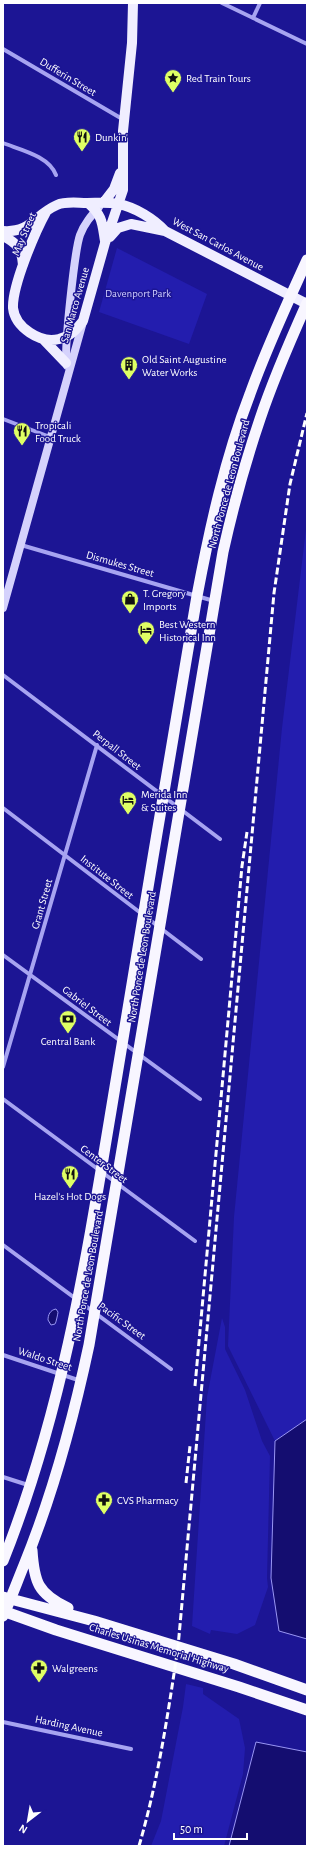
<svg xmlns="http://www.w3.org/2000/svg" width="310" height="1849" viewBox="0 0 310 1849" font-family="'Alegreya Sans',sans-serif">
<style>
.green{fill:#231dae}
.water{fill:#140d70;stroke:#9996f4}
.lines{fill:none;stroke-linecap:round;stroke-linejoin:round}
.minor{stroke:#a7a4f1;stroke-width:4}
.secondary{stroke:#d5d2fc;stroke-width:8}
.primary{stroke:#f0eeff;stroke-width:10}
.trunk{stroke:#f8f6ff;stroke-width:11}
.rail{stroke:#fff;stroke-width:3;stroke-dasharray:7 3;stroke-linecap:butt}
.labels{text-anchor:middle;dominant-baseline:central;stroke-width:3;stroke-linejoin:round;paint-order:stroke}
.street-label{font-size:11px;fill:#fff;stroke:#1c1594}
.poi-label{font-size:11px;fill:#fff;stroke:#1c1594;text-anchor:start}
.park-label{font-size:11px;fill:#cdcbfc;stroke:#1c1594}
</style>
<rect width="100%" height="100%" fill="#1c1594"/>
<path class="green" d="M117 248 207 294 189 344 99 312Z
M307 521V1419L275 1441 228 1346 234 1217 282 728Z
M222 1318 225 1327V1349L245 1390 262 1441 270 1456 267 1578 268 1587 255 1625 237 1634 211 1630 210 1634 192 1626 207 1397Z
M186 1684 203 1688V1694L239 1719 245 1748 243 1774 224 1846H151L161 1821 183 1707Z"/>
<path class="water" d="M56 1309 58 1312C58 1313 56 1323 55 1324L51 1325 48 1320C48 1315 50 1310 56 1309Z
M307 1419V1639L279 1631 271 1578 275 1441Z
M256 1742 307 1752V1846H229Z"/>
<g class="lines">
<path class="minor" d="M222 3 307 44
M253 18 260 3
M3 49 124 120
M3 143C21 150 49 156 56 175
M3 419 50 437
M21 545 214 601
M3 675 220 839
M3 808 201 959
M3 955 200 1099
M3 1067 97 745
M3 1099 195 1241
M3 1245 171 1369
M3 1355 81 1381
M3 1477 28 1485
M3 1722 131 1749"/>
<path class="secondary" d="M67 366C63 354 75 249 80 235 84 224 91 216 99 207
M3 608 83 322"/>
<path class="primary" d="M104 202 114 189 120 173
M88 203C103 216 102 223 105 241
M46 212C35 232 12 286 13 308 15 327 40 344 59 339 70 337 77 329 83 321L105 243 123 190V131L132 43 133 3
M3 231C31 233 34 215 57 205 66 201 77 203 87 203 98 203 108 202 118 204 135 207 154 219 165 231L307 304
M3 236C17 243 22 249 23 265
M110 237 118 228 131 224 165 231
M43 339 66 363"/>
<path class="trunk" d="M32 1550C34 1582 38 1594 68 1608
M3 1561C66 1403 89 1242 117 1075 143 915 170 756 197 596 210 527 225 459 250 394 266 349 287 304 307 260
M3 1597 94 1621 234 1664 307 1690
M3 1611 56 1630 239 1687 307 1710
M3 1616C11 1599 17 1582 24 1565 53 1494 73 1420 89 1345L223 552C233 507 245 463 260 419 273 380 290 341 307 303"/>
<path class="rail" d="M195 1386 242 866 247 832
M186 1483 190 1446
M139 1846C158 1781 168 1714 178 1647L274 593 290 484 307 413"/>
</g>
<defs>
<g id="sight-pin" transform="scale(0.9)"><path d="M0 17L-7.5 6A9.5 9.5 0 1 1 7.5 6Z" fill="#dfff64" stroke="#1c1594"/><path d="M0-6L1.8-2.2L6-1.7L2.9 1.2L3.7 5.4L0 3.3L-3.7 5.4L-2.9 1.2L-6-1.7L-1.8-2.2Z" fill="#111"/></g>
<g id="restaurant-pin" transform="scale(0.9)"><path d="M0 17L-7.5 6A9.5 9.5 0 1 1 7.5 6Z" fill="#dfff64" stroke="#1c1594"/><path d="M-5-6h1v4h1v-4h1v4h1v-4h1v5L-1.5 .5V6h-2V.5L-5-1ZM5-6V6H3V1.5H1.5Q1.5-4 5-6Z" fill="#111"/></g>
<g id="building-pin" transform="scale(0.9)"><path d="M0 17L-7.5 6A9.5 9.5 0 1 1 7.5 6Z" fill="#dfff64" stroke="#1c1594"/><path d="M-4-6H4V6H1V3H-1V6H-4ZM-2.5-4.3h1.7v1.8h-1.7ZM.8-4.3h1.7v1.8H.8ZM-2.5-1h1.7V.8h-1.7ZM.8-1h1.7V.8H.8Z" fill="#111"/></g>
<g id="shop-pin" transform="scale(0.9)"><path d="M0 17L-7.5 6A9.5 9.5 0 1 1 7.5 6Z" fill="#dfff64" stroke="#1c1594"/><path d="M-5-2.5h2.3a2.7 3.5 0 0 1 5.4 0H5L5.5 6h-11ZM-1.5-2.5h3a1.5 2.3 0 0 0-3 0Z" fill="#111"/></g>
<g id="hotel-pin" transform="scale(0.9)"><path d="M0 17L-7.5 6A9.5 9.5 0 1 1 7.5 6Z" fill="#dfff64" stroke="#1c1594"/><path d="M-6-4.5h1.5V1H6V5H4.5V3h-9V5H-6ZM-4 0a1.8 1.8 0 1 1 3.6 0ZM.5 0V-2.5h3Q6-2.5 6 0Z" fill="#111"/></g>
<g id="bank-pin" transform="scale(0.9)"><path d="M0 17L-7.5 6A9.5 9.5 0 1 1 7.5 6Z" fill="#dfff64" stroke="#1c1594"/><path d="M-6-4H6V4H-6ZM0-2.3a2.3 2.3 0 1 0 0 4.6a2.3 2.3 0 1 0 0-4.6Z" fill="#111"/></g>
<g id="pharmacy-pin" transform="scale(0.9)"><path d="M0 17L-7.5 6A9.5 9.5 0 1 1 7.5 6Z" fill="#dfff64" stroke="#1c1594"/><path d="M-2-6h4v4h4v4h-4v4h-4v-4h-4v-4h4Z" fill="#111"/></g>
</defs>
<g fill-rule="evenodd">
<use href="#sight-pin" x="173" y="78"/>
<use href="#restaurant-pin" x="82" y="137"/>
<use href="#building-pin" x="129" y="365"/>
<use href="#restaurant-pin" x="22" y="431"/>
<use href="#shop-pin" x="130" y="599"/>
<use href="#hotel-pin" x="146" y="630"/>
<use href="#hotel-pin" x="128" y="800"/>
<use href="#bank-pin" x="68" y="1019"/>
<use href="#restaurant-pin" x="70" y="1174"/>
<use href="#pharmacy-pin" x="104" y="1500"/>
<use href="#pharmacy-pin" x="39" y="1668"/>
</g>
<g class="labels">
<g class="street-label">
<text transform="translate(68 77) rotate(31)">Dufferin Street</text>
<text transform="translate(24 234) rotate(-67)">May Street</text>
<text transform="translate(218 244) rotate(28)">West San Carlos Avenue</text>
<text transform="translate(75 305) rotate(-74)">San Marco Avenue</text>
<text transform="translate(229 484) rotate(-75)">North Ponce de Leon Boulevard</text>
<text transform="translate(120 564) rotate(16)">Dismukes Street</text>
<text transform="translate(117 750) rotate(38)">Perpall Street</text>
<text transform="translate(107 877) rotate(38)">Institute Street</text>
<text transform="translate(42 904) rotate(-74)">Grant Street</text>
<text transform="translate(142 957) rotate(-81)">North Ponce de Leon Boulevard</text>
<text transform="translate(87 1006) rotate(37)">Gabriel Street</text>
<text transform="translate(104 1164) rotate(37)">Center Street</text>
<text transform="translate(88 1276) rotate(-80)">North Ponce de Leon Boulevard</text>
<text transform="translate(122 1321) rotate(36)">Pacific Street</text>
<text transform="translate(45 1359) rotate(18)">Waldo Street</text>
<text transform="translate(159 1648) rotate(17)">Charles Usinas Memorial Highway</text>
<text transform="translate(69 1726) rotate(12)">Harding Avenue</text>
</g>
<g class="poi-label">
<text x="186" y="78">Red Train Tours</text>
<text x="95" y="137">Dunkin'</text>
<text x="142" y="359">Old Saint Augustine<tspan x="142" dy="13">Water Works</tspan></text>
<text x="35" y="425">Tropicali<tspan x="35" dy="13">Food Truck</tspan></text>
<text x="143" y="593">T. Gregory<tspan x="143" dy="13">Imports</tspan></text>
<text x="159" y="624">Best Western<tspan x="159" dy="13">Historical Inn</tspan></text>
<text x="141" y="794">Merida Inn<tspan x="141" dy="13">&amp; Suites</tspan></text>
<text x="68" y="1041" text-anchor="middle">Central Bank</text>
<text x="70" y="1196" text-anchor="middle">Hazel's Hot Dogs</text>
<text x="117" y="1500">CVS Pharmacy</text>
<text x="52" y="1668">Walgreens</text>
</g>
<g class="park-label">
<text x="138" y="293">Davenport Park</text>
</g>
</g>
<rect width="310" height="1849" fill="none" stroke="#ffffff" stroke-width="8"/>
<g transform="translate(28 1821) rotate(211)" stroke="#1c1594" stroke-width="3" paint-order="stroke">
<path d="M0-3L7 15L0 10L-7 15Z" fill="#ffffff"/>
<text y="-6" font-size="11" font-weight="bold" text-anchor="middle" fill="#ffffff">N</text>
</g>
<path d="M174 1833v6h73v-6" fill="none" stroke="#ffffff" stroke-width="2"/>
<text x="180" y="1833" font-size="12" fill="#ffffff" stroke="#1c1594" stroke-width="3" paint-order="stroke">50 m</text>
</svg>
